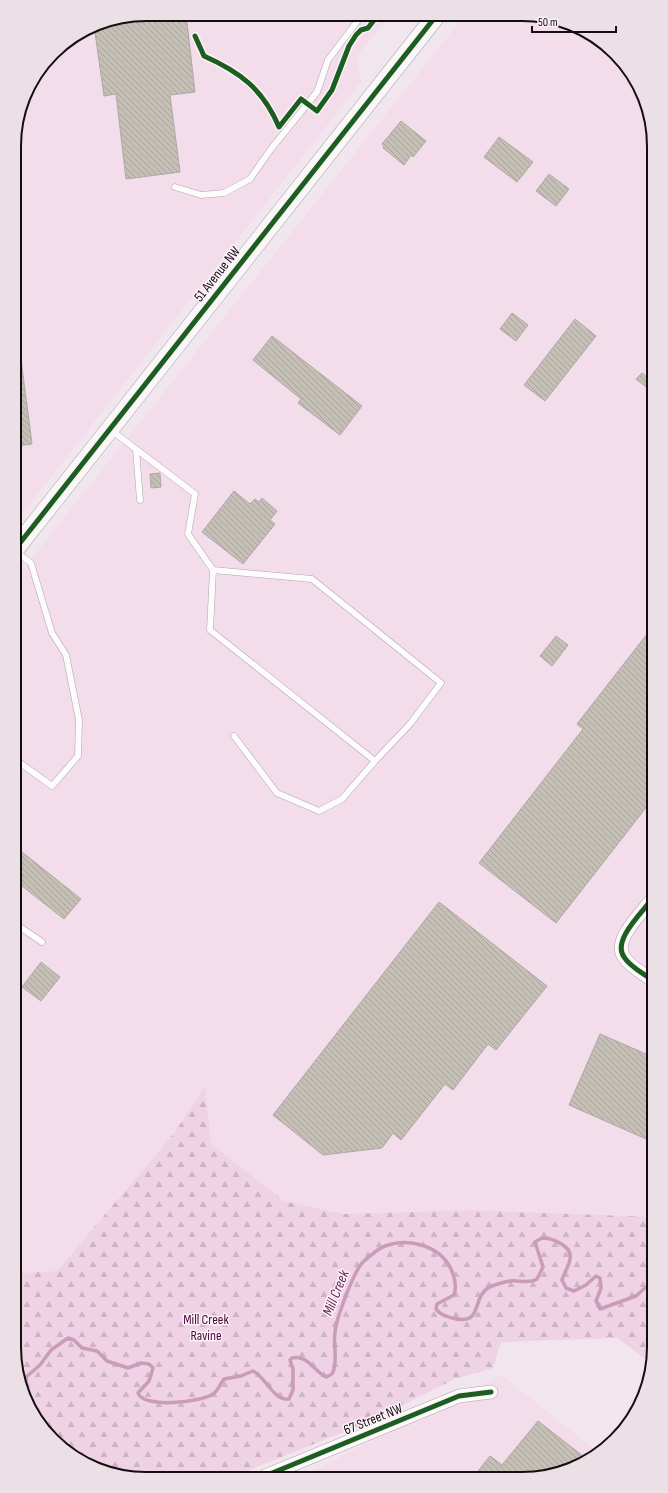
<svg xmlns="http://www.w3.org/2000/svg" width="668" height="1493" viewBox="0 0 668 1493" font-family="'Sofia Sans Condensed',sans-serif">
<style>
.built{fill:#f3ddeb}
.forest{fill:url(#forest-firs)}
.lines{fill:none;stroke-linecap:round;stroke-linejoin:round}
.stream{stroke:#c99cb9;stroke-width:3.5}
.building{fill:url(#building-back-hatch);stroke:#aea8a8}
.lane-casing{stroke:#aea5ab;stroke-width:7}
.street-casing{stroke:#aea5ab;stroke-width:14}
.secondary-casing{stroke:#aea5ab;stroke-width:19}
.lane{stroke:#fdfbfc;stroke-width:6}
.street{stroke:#fdfbfc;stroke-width:13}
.secondary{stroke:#faf7f9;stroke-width:18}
.cycleway-casing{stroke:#fcf2f8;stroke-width:8}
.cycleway{stroke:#1b5e20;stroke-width:5}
.labels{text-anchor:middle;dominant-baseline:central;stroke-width:3;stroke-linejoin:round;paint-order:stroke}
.street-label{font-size:14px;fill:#150d12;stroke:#fcf2f8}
.park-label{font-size:14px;fill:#50083e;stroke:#fcf2f8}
.water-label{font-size:15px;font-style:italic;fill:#6b2456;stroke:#fcf2f8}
.rim{fill:none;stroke:#150d12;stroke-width:2}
</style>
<defs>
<pattern id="forest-firs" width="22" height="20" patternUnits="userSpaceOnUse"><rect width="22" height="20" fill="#efd3e4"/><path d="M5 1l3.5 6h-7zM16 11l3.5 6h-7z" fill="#ccb4c3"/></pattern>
<pattern id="building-back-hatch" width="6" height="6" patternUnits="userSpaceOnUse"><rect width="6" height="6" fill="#c5bfb6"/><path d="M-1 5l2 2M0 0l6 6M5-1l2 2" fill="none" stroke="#a8a39b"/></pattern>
</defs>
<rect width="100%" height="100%" fill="#f2e6ee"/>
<path class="built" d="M146 14 390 16 357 56 361 82 16 522 14 137 28 88 59 47 96 24Z
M464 16H547L609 47 632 73 649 112 653 1217 471 1210 343 1214 284 1201 211 1144 205 1086 175 1132 57 1271 18 1273 16 578Z
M501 1375 599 1453 556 1474 303 1476Z"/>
<path class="forest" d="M205 1086 211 1144 284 1201 343 1214 471 1210 653 1217 654 1356 652 1364 617 1338 501 1342 493 1368 455 1379 369 1422 234 1476 121 1477 59 1446 36 1420 19 1381 18 1273 57 1271 175 1132Z"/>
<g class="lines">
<path class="stream" d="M24 1393 27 1387 26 1377 40 1365 51 1350 68 1338 74 1340 82 1348 97 1351 107 1361 128 1368 141 1363 149 1364 153 1368 149 1381 138 1393C144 1409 201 1402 213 1394 218 1391 220 1384 224 1379L241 1376 253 1371C266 1377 273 1401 289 1399L293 1390V1369L290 1360 292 1358C307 1354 315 1372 326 1377 329 1376 332 1375 333 1372 338 1360 333 1345 335 1332 336 1319 354 1271 363 1262 370 1256 377 1249 385 1246 409 1237 440 1246 451 1269 455 1278 457 1286 454 1295L437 1304 436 1309C440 1315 446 1316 452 1318 486 1327 469 1295 492 1286 498 1284 503 1282 510 1281 519 1280 529 1284 537 1279L543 1267 535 1242 542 1238C552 1238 573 1246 570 1259 569 1266 564 1273 562 1280L566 1288 574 1291 586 1285 596 1276 600 1278 601 1288 596 1301 600 1309 636 1296 646 1287 653 1286"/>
</g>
<path class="building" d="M146 14H186L195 92 170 95 180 172 126 179 116 94 104 96 94 25Z
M401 121 426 141 413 157 411 155 404 165 383 148 384 146 382 144Z
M499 137 533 162 517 182 484 157Z
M549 174 569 189 556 206 536 191Z
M512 313 528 325 516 341 500 329Z
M575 319 596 336 545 401 524 385Z
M272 336 362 406 340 435 298 403 301 399 253 360Z
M15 359H21L32 444 15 446Z
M642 373 650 380V390L636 379Z
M160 473 161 487 151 488 150 474Z
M234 491 250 504 255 499 259 502 262 498 277 511 270 520 275 524 243 564 202 532Z
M651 629 652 800 556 923 479 863 583 729 577 724Z
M556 636 568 645 552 666 540 656Z
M17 848 81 899 64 919 17 882Z
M439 902 547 986 496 1050 488 1044 453 1090 445 1084 401 1140 393 1133 382 1148 323 1155 273 1115Z
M41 962 60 977 41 1001 22 987Z
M600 1034 653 1057V1142L569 1105Z
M538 1421 588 1460 556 1474 475 1475 490 1456 502 1465Z"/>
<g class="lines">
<g class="lane-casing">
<path id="lane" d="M175 187 201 195 224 193 250 179 271 149 317 92 328 60 362 15
M111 430 195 494 188 534 213 570 210 630 375 761 342 799 319 811 277 793 234 736
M136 449 140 500
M16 552 31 563 52 633 66 655 79 720 78 756 52 786 16 760
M213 570 312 579 441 683 410 724 375 761
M17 925 42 942"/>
</g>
<g class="street-casing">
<path id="street" d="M652 899C642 913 612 940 624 957 630 967 643 973 652 980
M265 1476 459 1396 491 1392"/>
</g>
<g class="secondary-casing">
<path id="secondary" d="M16 548 436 16"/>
</g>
<use href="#lane" class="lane"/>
<use href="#street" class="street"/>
<use href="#secondary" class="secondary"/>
<g class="cycleway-casing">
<path id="cycleway" d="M195 36 204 56C240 72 263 89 279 127L301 99 317 111 332 90 349 46 356 35 361 30 368 28 378 15
M16 548 436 16
M652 899C642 913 612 940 624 957 630 967 643 973 652 980
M265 1476 459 1396 491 1392"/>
</g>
<use href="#cycleway" class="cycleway"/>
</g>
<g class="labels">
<g class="street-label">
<text transform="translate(217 274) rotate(-52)">51 Avenue NW</text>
<text transform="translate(373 1419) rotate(-22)">67 Street NW</text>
</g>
<g class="park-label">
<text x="206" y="1319">Mill Creek<tspan x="206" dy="16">Ravine</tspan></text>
</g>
<g class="water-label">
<text transform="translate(336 1293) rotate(-68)">Mill Creek</text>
</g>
</g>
<path d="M0 0H668V1493H0ZM146 21H522A125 125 0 0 1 647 146V1347A125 125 0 0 1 522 1472H146A125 125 0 0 1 21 1347V146A125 125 0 0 1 146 21Z" fill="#eae0e6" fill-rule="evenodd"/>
<path class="rim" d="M146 21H522A125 125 0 0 1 647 146V1347A125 125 0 0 1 522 1472H146A125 125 0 0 1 21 1347V146A125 125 0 0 1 146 21Z"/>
<path d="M532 26v6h84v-6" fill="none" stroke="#150d12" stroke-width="2"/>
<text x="538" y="26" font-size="12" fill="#150d12" stroke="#fcf2f8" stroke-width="3" paint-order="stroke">50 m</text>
</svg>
